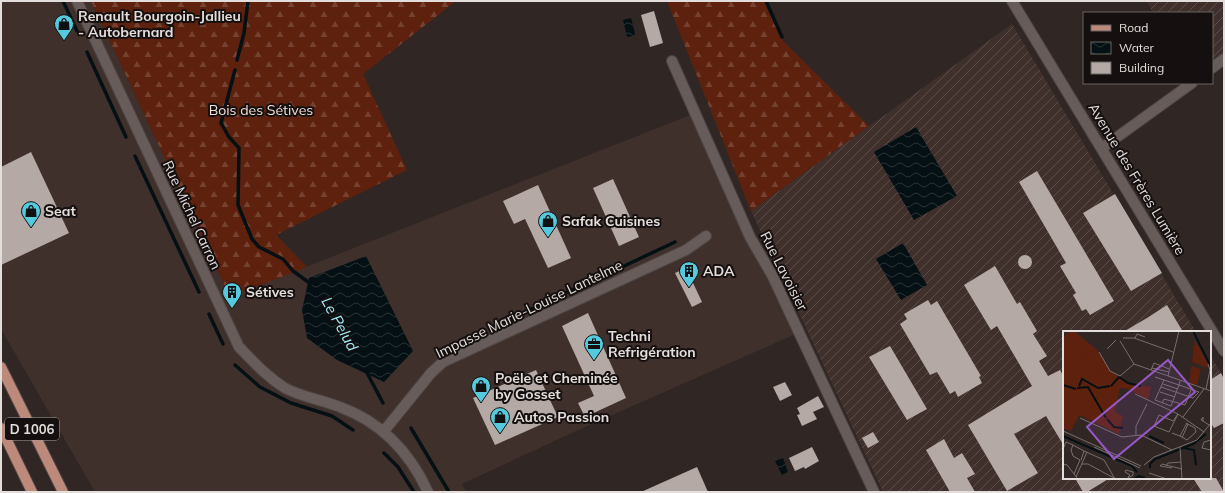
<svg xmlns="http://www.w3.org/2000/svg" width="1225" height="493" viewBox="0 0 1225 493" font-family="Mulish,sans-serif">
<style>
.built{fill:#40302c}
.industrial{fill:url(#industrial-furrows)}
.forest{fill:url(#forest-firs)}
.water{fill:url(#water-waves)}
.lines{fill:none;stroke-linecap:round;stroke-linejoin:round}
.stream{stroke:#041013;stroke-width:3.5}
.building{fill:#b5a9a5}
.minor-casing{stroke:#4c4543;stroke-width:12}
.primary-casing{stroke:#4c4543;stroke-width:12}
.minor{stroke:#675c59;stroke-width:10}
.primary{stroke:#bc897a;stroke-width:10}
.labels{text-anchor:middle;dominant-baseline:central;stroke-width:4;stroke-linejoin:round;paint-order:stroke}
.shield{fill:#15100f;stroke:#a5a09e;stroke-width:1}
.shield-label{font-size:13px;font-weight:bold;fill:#e3dddb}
.poi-label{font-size:14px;font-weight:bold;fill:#e3dddb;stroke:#15100f;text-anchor:start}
.park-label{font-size:14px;fill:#f4ded7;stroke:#15100f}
.street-label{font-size:14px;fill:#e3dddb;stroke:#15100f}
.water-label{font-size:15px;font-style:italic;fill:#a1eefd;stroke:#15100f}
.inset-river{fill:none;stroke:#041013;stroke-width:2}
.inset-road{fill:none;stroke:#786f6d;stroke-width:1}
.view{fill:#9558c6;fill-opacity:0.15;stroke:#9558c6;stroke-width:2}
.inset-edge{fill:none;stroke:#e3dddb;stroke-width:2}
</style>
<defs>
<pattern id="industrial-furrows" width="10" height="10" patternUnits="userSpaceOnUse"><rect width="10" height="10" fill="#40302c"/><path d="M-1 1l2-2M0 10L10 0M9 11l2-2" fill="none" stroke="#5b4e4a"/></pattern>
<pattern id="forest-firs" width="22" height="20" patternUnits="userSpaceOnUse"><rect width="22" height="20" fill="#5e210e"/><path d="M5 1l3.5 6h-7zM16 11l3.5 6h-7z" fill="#754130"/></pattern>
<pattern id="water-waves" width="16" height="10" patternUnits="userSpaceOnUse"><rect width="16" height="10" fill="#041013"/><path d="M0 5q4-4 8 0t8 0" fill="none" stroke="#283235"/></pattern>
</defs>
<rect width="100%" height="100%" fill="#302623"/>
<path class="built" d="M1 1H91L230 297 693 114 798 333 576 431 462 484 466 492H95L1 329Z"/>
<path class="industrial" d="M1147 1H1224V59L1212 68V13H1153Z
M1012 24 1196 332H1064V478H1210V355L1224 378V492H883L751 211Z"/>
<path class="forest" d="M91 1H456L363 74 407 170 276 235 307 267 230 297Z
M667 1H764L783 41 869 126 751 211Z"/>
<path class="water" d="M631 18 635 33 634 36 627 37 623 20Z
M916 127 957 196 914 220 874 152Z
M903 243 927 285 901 300 876 259Z
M366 256 413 351 384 382 337 360 307 338 302 310 309 278Z
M783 458 788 472 782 475 775 461Z"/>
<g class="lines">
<path class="stream" d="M63 1 77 31
M766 1 782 37
M87 52 126 137
M237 60 244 33 248 1
M235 70 221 123 229 137 239 148 238 205 252 239 259 247 283 259 293 271 311 284
M135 156 199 292
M622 267 675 242
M563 294 594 280
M209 314 223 344
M494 326 536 307
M451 346 467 338
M235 365 260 387 291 403 332 416 353 430
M366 371 383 403
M411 428 449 492
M384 453 398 467 414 492"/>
</g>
<path class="building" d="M654 11 663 43 650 47 641 15Z
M31 152 69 233 1 265V167Z
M1037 171 1114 301 1090 315 1086 309 1082 311 1073 295 1076 293 1060 266 1066 263 1019 182Z
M613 179 639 237 619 246 593 188Z
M538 185 571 258 548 268 525 219 514 224 503 201Z
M1115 194 1162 273 1131 291 1083 213Z
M1018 262a7 7 0 1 1 14 0a7 7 0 1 1-14 0Z
M995 266 1017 304 1020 302 1037 331 1033 334 1047 356 1039 361 1048 376 1060 370 1064 377V446L1046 416 1014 434 1038 473 1007 491 968 425 1032 386 997 326 991 330 964 285Z
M686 268 702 302 692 307 675 273Z
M928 300 931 305 937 301 981 376 979 377 982 383 958 397 955 391 950 394 937 372 930 375 900 324 907 319 904 314Z
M1167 305 1183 332H1123L1147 318Z
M588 313 626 398 585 417 578 403 594 396 562 326Z
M890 346 927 409 907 420 869 357Z
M536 370 558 417 495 445 473 398Z
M1221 373 1224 379V423L1214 428 1210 422V380Z
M785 382 792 395 780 401 773 387Z
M818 396 824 407 813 412 817 419 802 426 797 415 800 414 797 408Z
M873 432 879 442 868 448 862 438Z
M944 439 954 458 962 453 975 474 967 478 975 492H950L926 450Z
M812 447 819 461 805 469 804 467 795 471 789 458Z
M697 467 708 492H641Z
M1075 478H1110L1087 492H1083Z
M1193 478H1216L1224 492H1202Z"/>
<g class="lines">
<g class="minor-casing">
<path id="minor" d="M77 1 239 347C254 362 267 377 285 388 301 397 323 400 340 407 381 422 410 453 428 492
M1012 1 1224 351
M672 61 750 237 772 275 874 492
M1212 68 1224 59
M1102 148 1192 83
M384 431 431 373 443 362 686 250 706 236"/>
</g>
<g class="primary-casing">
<path id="primary" d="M1 367 63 492
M1 428 32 492"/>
</g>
<use href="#minor" class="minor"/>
<use href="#primary" class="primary"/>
</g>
<defs>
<g id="shop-pin" transform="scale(1)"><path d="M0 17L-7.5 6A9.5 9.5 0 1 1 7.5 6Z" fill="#55cadf" stroke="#15100f"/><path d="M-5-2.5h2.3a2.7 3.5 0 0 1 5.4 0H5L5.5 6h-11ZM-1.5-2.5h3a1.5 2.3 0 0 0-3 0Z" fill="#111"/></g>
<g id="building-pin" transform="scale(1)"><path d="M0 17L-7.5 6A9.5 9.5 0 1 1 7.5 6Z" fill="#55cadf" stroke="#15100f"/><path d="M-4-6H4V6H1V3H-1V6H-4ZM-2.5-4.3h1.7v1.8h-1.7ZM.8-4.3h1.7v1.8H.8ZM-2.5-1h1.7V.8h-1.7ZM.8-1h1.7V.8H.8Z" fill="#111"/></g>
<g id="office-pin" transform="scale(1)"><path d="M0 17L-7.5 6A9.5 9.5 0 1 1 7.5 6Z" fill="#55cadf" stroke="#15100f"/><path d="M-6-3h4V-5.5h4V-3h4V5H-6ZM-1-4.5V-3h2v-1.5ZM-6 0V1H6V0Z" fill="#111"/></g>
</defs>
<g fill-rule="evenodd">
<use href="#shop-pin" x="64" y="24"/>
<use href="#shop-pin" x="31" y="211"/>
<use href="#shop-pin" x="548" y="221"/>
<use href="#building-pin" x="689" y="271"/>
<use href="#building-pin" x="232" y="292"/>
<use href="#office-pin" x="594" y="344"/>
<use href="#shop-pin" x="481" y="386"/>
<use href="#shop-pin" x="500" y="417"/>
</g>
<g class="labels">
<rect class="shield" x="5" y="418" width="54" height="22" rx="3"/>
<g class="shield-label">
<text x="32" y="429">D 1006</text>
</g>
<g class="poi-label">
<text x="78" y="16">Renault Bourgoin-Jallieu<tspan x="78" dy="16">- Autobernard</tspan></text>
<text x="45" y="211">Seat</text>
<text x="562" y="221">Safak Cuisines</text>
<text x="703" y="271">ADA</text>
<text x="246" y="292">Sétives</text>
<text x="608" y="336">Techni<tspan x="608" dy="16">Refrigération</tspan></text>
<text x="495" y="378">Poële et Cheminée<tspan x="495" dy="16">by Gosset</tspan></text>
<text x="514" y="417">Autos Passion</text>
</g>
<g class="park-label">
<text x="261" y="110">Bois des Sétives</text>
</g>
<g class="street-label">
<text transform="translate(1137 179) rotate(59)">Avenue des Frères Lumière</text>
<text transform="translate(192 215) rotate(65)">Rue Michel Carron</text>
<text transform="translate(784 271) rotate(63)">Rue Lavoisier</text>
<text transform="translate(529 309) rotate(-26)">Impasse Marie-Louise Lantelme</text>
</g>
<g class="water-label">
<text transform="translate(340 324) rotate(61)">Le Pelud</text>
</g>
</g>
<g transform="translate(1063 331)">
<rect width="148" height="148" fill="#302623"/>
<path d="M11 0 33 18 17 28 26 47 45 36 47 40 65 52 88 56 85 69 66 58 57 57 52 81 60 85 56 103 16 84 8 100 0 97V8L4 2Z" fill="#5e210e"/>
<path d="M132 9 144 31 146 37 129 31ZM33 18 45 36 26 47 16 28ZM128 35 138 38 134 54 126 52Z" fill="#5e210e"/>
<path class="inset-river" d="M130 0 148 36M0 54 13 58M16 55 19 48 35 57 47 55M48 55 56 46 65 52 78 55M14 57 25 56 43 87M44 88 51 96 60 97M0 105 69 135 74 141M86 105 101 112M121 117 131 119 133 134M87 137V133L92 128 130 113 143 103M71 148 76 145 82 147"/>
<path class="inset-road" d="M60 7H71L110 21M72 7 74 3 82 6M57 10 71 33 148 60M44 18 53 9M36 21 47 40 57 45 71 33M89 37 106 41M88 39 91 32 106 38M105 45 116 0M92 46 116 54 108 75 92 69 101 49M100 53 115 58M98 56 130 67 136 61 116 54 117 50M143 58 147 39 145 33M97 61 112 66M72 63 115 83 141 101M99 72 101 68 122 74 128 59M115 83 106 101 91 95 96 84 110 90ZM120 86 141 58M17 87 59 106 78 104 109 119M140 90 138 89 140 86V90L146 94M0 100 78 135M109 102 117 105 124 92M73 105V95L84 73M117 105 124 109 133 101 132 97 123 92M119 107 125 93M148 109 141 111 139 117 148 119M10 114 21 120 18 129M31 116 77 137M117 116 119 148M0 118 3 111 10 114 8 119 10 125 17 129 11 143M21 120 41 129 52 148M0 133 4 134 15 148M19 133H25L51 147M81 134 91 126 134 109 148 92M103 135 105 132 118 131M109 137 97 135 99 133 119 138M86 142 104 148M13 146 24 121M65 147 70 144V141L63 139 62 141 67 144 65 146 66 148"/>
<path class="view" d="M105 29 132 61 51 128 24 96Z"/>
<rect width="148" height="148" class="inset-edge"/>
</g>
<rect width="1225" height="493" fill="none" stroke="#e3dddb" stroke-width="4"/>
<rect x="1083" y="12" width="130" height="72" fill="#15100f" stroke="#676261"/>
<rect x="1091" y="25" width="20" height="6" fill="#bc897a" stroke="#676261"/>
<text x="1119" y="32" font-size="12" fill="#e3dddb">Road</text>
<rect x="1091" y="42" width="20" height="12" fill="url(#water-waves)" stroke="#676261"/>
<text x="1119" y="52" font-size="12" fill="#e3dddb">Water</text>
<rect x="1091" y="62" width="20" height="12" fill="#b5a9a5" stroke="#676261"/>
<text x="1119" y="72" font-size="12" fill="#e3dddb">Building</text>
</svg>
